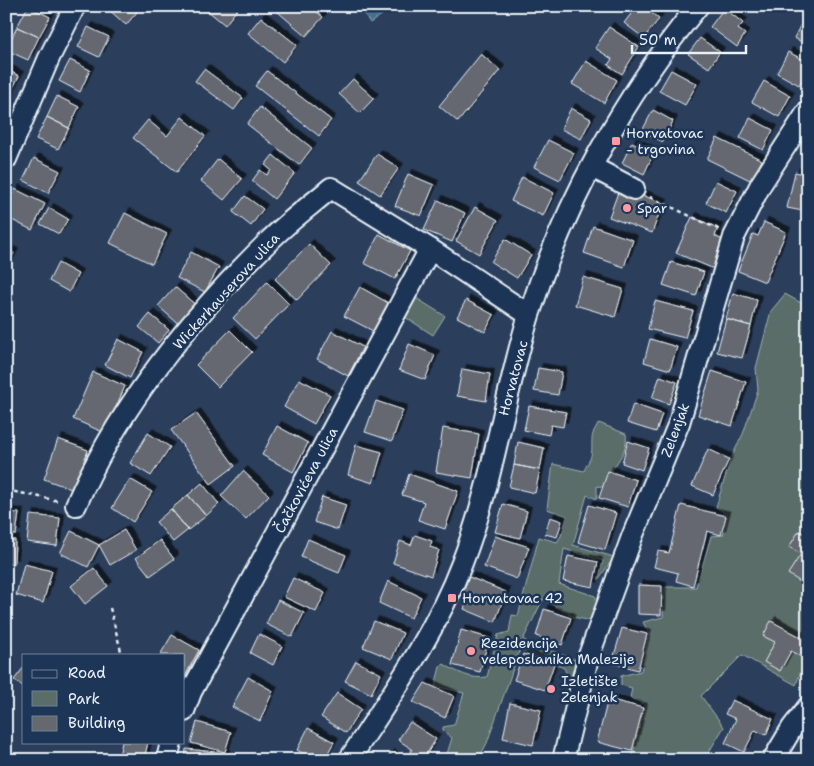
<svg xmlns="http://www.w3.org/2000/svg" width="814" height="766" viewBox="0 0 814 766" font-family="'Shantell Sans',sans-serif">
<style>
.green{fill:#5a6d68;stroke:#a1afb0}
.water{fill:#45708b;stroke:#86a4b7}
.building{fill:#65686f;stroke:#e8f1f8;filter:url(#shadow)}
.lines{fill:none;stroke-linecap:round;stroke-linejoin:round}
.minor-casing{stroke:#e8f1f8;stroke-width:24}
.path{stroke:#e8f1f8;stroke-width:2.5;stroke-dasharray:4 4;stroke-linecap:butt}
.minor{stroke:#1d3557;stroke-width:20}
.poi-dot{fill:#ff9aa2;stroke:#1d3557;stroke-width:2}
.labels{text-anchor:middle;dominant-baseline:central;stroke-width:5;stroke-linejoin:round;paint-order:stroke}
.poi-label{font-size:14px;fill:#e8f1f8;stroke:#1d3557;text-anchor:start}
.street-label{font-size:14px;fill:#e8f1f8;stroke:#1d3557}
</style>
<defs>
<filter id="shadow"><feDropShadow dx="4.5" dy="-4.5" stdDeviation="0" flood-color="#0009"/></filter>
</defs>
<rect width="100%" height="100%" fill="#2b3f5c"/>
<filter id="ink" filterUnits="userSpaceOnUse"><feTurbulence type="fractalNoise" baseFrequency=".02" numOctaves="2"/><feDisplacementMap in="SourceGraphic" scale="10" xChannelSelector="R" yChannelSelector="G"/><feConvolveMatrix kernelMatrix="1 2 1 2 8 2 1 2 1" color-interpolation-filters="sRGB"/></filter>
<g filter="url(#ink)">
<path class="green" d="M785 294 803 304 808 298V650L796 685 742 655 701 696 724 727 704 760H631L645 705 630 698 632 688 621 685V676L641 671 649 634 643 622 663 617 665 587H696L711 536 723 535 728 515 716 507 731 458 743 434 758 390 756 368 771 311Z
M416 298 445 316 433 335 405 317Z
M599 423 626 434C629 455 609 468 604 487L597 486V499L587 495 573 545 614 557 598 580 603 561 564 549 559 584 595 596 598 604 592 621 573 617 543 599 523 640 576 660 570 681 564 668 520 649 487 743 478 760H445L452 738 443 730V727L454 725 464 693 435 686 440 667 444 664C456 672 472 680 487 677L498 635 509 632 512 615 518 616 539 537 557 542 561 536 567 516 547 509 553 464 584 471C586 466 588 463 590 459 595 445 587 438 599 423Z"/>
<path class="water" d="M377 6H382L386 12 370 23 363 12Z"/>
<path class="building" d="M28 6 50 17 39 37 17 27Z
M108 6H142L126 25 107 8Z
M202 6H240L225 25Z
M271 6H310L323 17 306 36Z
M637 6H643L659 19 644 38 624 23Z
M751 6H765L759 13Z
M724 8 743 23 738 29 745 34 737 47 710 27Z
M806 14 808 15V45L794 38Z
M261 17 297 45 283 62 248 33Z
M17 27 39 37 28 60 6 50Z
M88 27 109 37 99 57 78 47Z
M609 27 639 47 622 74 608 65 612 59 595 48Z
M700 38 720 52 709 68 688 54Z
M788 52 808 62V70L799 85 777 73Z
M481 54 500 70 458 122 439 106Z
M70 60 90 70 80 92 59 81Z
M586 61 617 80 604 103 572 84Z
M6 69 19 76 6 102Z
M204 69 243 98 234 110 195 81Z
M671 70 697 84 685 105 659 91Z
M267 71 331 120 319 136 255 86Z
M353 79 374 98 360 113 339 94Z
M764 81 790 96 779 117 752 102Z
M57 96 79 107 69 128 47 117Z
M260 107 312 148 299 165 247 124Z
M571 108 591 119 581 139 561 129Z
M653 110 673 121 663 142 642 131Z
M47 117 69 128 58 149 36 139Z
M182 117 205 136 177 172 133 138 148 120 167 136Z
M750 118 773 130 763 150 740 138Z
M717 138 762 160 752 181 707 159Z
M548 140 574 153 560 180 534 167Z
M632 142 654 153 644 174 622 163Z
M377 154 399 168 380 195 359 181Z
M273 155 295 173 274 199 252 181 260 170 267 175 271 170 265 165Z
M34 158 60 171 48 193 23 180Z
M218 159 242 179 224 200 201 181Z
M795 172 808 175V212L787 208Z
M408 174 434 185 421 216 395 206Z
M522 177 554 193 543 216 511 201Z
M716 181 737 191 726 213 706 203Z
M620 187 663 203 652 233 609 217Z
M15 189 45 204 32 230 6 217V208Z
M245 196 263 209 251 226 233 212Z
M438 200 465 213 452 242 424 230Z
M475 207 498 220 479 254 456 241Z
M49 208 68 219 59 234 40 224Z
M125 213 167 234 152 264 110 243Z
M692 217 718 228 715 236 726 242 714 269 676 253Z
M764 222 786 232 765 282 738 271 753 234 758 236Z
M593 226 633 240 624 267 584 253Z
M379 234 410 251 395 279 364 263Z
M505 239 531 255 517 278 491 262Z
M309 244 331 265 297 300 275 279Z
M6 250 14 253 6 269Z
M191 252 219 267 205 292 177 278Z
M671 262 704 272 696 296 663 285Z
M58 263 78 274 69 292 49 281Z
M583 277 623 289 615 317 575 305Z
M267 282 289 304 255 339 233 318Z
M175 287 199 308 182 327 158 306Z
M360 287 390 304 375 332 344 316Z
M733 293 757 300 751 326 726 319Z
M466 300 494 315 485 332 457 317Z
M655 301 693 311 685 338 648 329Z
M150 314 169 330 158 343 139 327Z
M726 319 751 326 742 358 717 352Z
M230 330 252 352 218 387 196 365Z
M332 331 363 347 348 376 317 359Z
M118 339 143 352 130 378 105 365Z
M650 339 677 347 670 370 644 362Z
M409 344 435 355 425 380 399 370Z
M538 368 562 372 558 395 534 391Z
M462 369 490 374 486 401 457 396Z
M712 371 746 382 732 426 698 415Z
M93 372 125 386 105 433 73 419Z
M660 376 677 382 669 404 652 398Z
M299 379 330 395 314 424 284 407Z
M376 401 403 410 392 441 365 432Z
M633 404 662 414 656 432 627 423Z
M529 406 566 412 563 427 551 425 549 435 524 430Z
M196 413 235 466 211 484 171 430Z
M277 426 308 443 293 472 262 455Z
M443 428 479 434 472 478 436 472Z
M148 433 170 447 151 476 130 463Z
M58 439 88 450 74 490 44 479Z
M628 441 649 448 642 470 622 463Z
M518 442 544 448 540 470 514 465Z
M356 445 382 452 373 483 348 475Z
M708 449 729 459 713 495 692 486Z
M514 465 540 470 535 493 509 487Z
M243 471 269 495 246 519 221 496Z
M608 471 636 480 628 507 599 498Z
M409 474 458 491 445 529 418 520 424 502 402 495Z
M130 479 152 492 133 522 112 508Z
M202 483 219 504 206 516 188 495Z
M188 495 206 516 188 530 171 509Z
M322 497 346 505 338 530 314 522Z
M503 504 527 511 520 538 495 532Z
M589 505 616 513 605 550 578 542Z
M681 505 726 516 721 535 707 531 693 586 676 581 678 573 654 567 658 551 669 553Z
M171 509 188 530 173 542 156 522Z
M6 512 19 513 16 535 6 534Z
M30 515 60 518 57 546 27 542Z
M550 517 562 521 557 537 545 534Z
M124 530 136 550 110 565 99 545Z
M71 531 99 545 88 567 60 553Z
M799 531 808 536V574L802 583 788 574 801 554 789 547Z
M415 535 432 541 430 547 439 550 431 576 393 563 400 541 411 545Z
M495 536 529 547 517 579 484 567Z
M308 539 346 555 339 573 301 557Z
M6 540H15L14 564H6Z
M160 540 174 559 150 576 136 558Z
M568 556 598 562 593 587 563 581Z
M24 564 52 571 43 603 16 595Z
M94 568 108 586 85 604 71 586Z
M469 577 506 592 495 622 464 609 467 600 461 598Z
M293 578 325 593 316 612 284 597Z
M388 581 421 597 411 618 379 603Z
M638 585 662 586 661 615 638 614Z
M278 600 304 613 292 637 266 624Z
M544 609 571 618 562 645 536 636Z
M374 621 403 633 392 659 363 647Z
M771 621 808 641 801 657 791 651 780 671 764 662 775 642 763 636Z
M622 628 647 634 638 670 612 663Z
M461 630 489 638 480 672 452 665Z
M259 634 282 646 273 665 250 653Z
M172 635 199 650 184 678V655H160Z
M523 654 554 664 545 690 514 680Z
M356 661 381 674 371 694 345 681Z
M24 667V687L14 680Z
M248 677 273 691 260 721 232 707Z
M425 683 454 696 445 718 413 702Z
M337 693 361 709 346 733 321 717Z
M608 699 643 708 632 751 597 742Z
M732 700 773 719 766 735 755 730 744 752 725 743 736 719 725 714Z
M510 703 541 710 533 745 503 738Z
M197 722 231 732 225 752 191 743Z
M410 722 436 739 423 760 409 754 412 749 398 740Z
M308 728 334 742 324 760H315L297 750Z
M122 742H148L144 760H118Z
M186 749 225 753 224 760H185Z
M390 754 399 760H386Z"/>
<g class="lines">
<g class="minor-casing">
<path id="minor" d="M6 159 49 58 75 6
M592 167 634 189
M76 505C119 406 193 315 270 240 289 221 311 205 331 188L430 249 529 315
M184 711 191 692 430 249
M167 760 171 742
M349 760C390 697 435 634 462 563 493 483 504 396 529 315 564 204 624 96 698 6
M563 760 588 658 632 537 679 423 734 237 761 184 808 111
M773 760 792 728 808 707"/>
</g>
<path class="path" d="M650 197 720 230
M6 490 59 501
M110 608 122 655"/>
<use href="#minor" class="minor"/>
</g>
</g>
<g class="poi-dot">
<rect x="611" y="136" width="10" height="10" rx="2.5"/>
<circle cx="627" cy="208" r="5"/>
<rect x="447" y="593" width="10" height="10" rx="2.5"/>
<circle cx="471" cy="651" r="5"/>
<circle cx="551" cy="689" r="5"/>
</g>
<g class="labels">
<g class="poi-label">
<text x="626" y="133">Horvatovac<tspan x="626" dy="16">- trgovina</tspan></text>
<text x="637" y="208">Spar</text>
<text x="462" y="598">Horvatovac 42</text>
<text x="481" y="643">Rezidencija<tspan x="481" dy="16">veleposlanika Malezije</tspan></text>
<text x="561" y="681">Izletište<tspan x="561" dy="16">Zelenjak</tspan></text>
</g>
<g class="street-label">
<text transform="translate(226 291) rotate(-48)">Wickerhauserova ulica</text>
<text transform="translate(513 378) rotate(-75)">Horvatovac</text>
<text transform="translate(675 430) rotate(-70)">Zelenjak</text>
<text transform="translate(306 480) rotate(-62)">Čačkovićeva ulica</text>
</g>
</g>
<rect width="814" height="766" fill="none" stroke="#1d3557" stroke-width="25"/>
<rect x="12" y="12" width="789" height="741" fill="none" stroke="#e8f1f8" stroke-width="2" filter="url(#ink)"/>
<rect x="22" y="654" width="162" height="90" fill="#1d3557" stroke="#6e8097"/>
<rect x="32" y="670" width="25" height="8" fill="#1d3557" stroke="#6e8097"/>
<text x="68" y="678" font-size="15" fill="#e8f1f8">Road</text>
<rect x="32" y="691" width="25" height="15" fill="#5a6d68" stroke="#6e8097"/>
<text x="68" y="704" font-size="15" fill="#e8f1f8">Park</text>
<rect x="32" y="716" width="25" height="15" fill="#65686f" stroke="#6e8097"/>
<text x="68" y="728" font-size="15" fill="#e8f1f8">Building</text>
<path d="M632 45v8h114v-8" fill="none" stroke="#e8f1f8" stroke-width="2.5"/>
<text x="639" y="45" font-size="15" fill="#e8f1f8" stroke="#1d3557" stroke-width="4" paint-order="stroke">50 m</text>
</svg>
